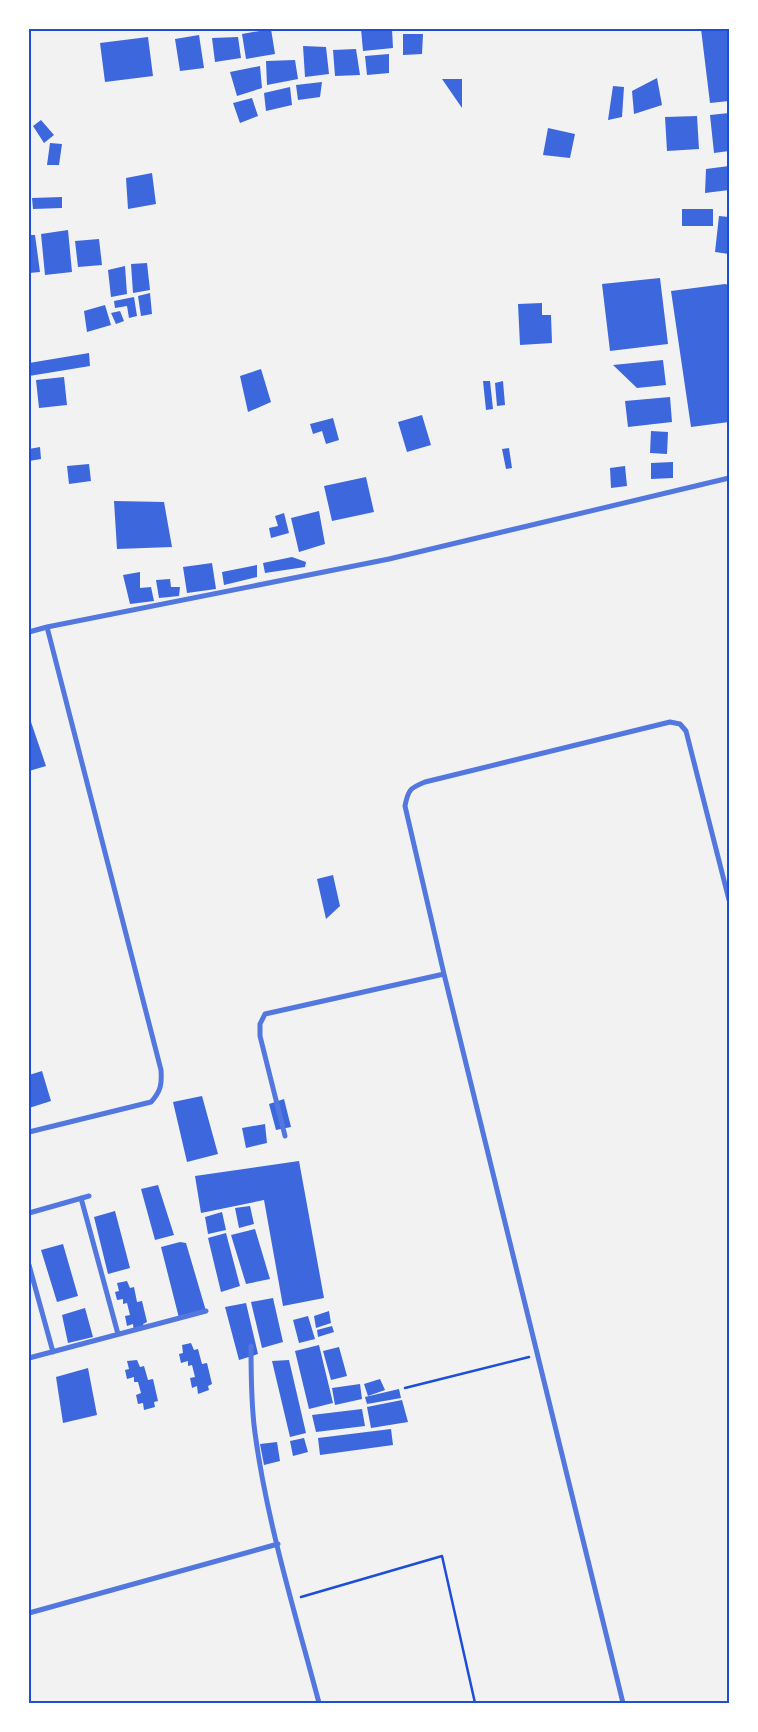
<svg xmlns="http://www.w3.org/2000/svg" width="758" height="1732" viewBox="0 0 758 1732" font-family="'IBM Plex Sans',sans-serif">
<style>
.building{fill:#3d67dc}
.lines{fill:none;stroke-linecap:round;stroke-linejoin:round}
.path{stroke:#1d4ed8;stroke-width:2.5}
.minor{stroke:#5277de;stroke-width:5}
.neatline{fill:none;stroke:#1d4ed8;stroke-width:2}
</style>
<rect width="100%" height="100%" fill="#f2f2f2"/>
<path class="building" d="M271 29 275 54 246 59 242 34Z
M361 29H392L393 48 363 51Z
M701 29H729V101L710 103Z
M403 34H423L422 54 403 55Z
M199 35 204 68 180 71 175 39Z
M148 37 153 76 105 82 100 43Z
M238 37 241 58 215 62 212 38Z
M303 46 326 47 329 74 305 77Z
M356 49 360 75 335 76 333 50Z
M389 54V73L367 75 365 56Z
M295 60 298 79 267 85 266 61Z
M260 66 262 88 237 96 230 72Z
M657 78 662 105 634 114 632 91Z
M442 79H462V108Z
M322 82 320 97 298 100 296 85Z
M613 86 624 87 622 117 608 120Z
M290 87 292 105 266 111 264 93Z
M252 98 258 116 240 123 233 103Z
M29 113H31V145H29Z
M729 113V151L714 153 710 115Z
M697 116 699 149 667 151 665 117Z
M41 120 54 135 44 143 33 126Z
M548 128 575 134 570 158 543 155Z
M50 143 62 144 59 165H47Z
M729 166V190L705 193 706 169Z
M152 173 156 204 128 209 126 178Z
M62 197V208L33 209 32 198Z
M682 209H713V226H682Z
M719 216 729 217V254L715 252Z
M68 230 72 272 45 275 41 234Z
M29 235H35L40 272 29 273Z
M99 239 102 265 78 267 75 241Z
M147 263 150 290 133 293 131 264Z
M125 266 127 294 111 297 108 270Z
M660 278 668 344 610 351 602 284Z
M725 284 729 285V422L691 427 671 291Z
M150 293 152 314 141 316 138 296Z
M134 297 137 316 129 318 127 306 115 308 114 301Z
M542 303V315H551L552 343 520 345 518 304Z
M105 305 111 325 87 332 84 311Z
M120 311 124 321 116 324 111 313Z
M89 353 90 366 29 376V363Z
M663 360 666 385 637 388 613 365Z
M261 369 271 402 248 412 240 376Z
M64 377 67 405 39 408 36 380Z
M483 381H490L493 409 486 410Z
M503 381 505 405 497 406 495 383Z
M670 397 672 422 628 427 625 401Z
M422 415 431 445 407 452 398 422Z
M333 418 339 440 326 444 322 431 313 434 310 424Z
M651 431 668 432 667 454 650 453Z
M40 447 41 459 29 461V449Z
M509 448 512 468 506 469 502 449Z
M673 462V478L651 479V463Z
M89 464 91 481 69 484 67 466Z
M625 466 627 486 611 488 610 468Z
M366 477 374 512 332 521 324 486Z
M114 501 164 502 172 547 117 549Z
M319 511 325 544 299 552 291 518Z
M284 513 289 533 271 538 269 528 278 526 275 516Z
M292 557 306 562 305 567 265 573 263 563Z
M212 563 216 589 187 593 183 567Z
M257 565V577L224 585 222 572Z
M140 572V588L151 587 154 601 130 604 123 575Z
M170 579 171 587H180L179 596 159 598 156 580Z
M29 716 46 766 29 771Z
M333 875 340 906 326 919 317 879Z
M42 1071 51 1101 29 1108V1075Z
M202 1096 218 1154 187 1162 173 1102Z
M284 1099 291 1127 276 1130 269 1104Z
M265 1124 267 1143 246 1148 242 1128Z
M299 1161 324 1298 283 1306 264 1200 201 1213 195 1176Z
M158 1185 174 1235 155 1240 141 1189Z
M250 1206 254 1224 239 1228 235 1208Z
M115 1211 130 1268 108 1274 94 1217Z
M222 1212 226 1230 208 1234 205 1217Z
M255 1229 270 1279 246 1284 231 1235Z
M226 1233 240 1286 221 1292 208 1238Z
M180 1242 186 1243 206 1311 179 1318 161 1247Z
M63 1244 78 1296 57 1302 41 1250Z
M127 1281 130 1288 134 1287 137 1302 142 1301 147 1322 143 1324 145 1328 134 1332 133 1324 127 1326 125 1316 130 1315 127 1303 123 1304V1299L117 1300 115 1292 119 1291 117 1283Z
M273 1298 283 1342 262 1348 251 1302Z
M246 1303 258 1354 239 1360 225 1307Z
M85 1308 93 1337 68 1343 62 1315Z
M329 1311 331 1323 316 1328 314 1316Z
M308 1316 315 1339 299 1343 293 1320Z
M332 1326 334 1332 318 1337 317 1330Z
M191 1343 194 1350 198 1349 202 1364 207 1363 212 1384 208 1386 209 1390 198 1394 197 1386 192 1388 190 1378 195 1377 192 1365 188 1366V1361L181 1363 179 1354 183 1353 182 1345Z
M319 1345 333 1403 309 1409 295 1351Z
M339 1347 347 1376 331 1380 323 1351Z
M137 1360 140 1367 144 1366 148 1380 153 1379 158 1401 154 1402 155 1407 144 1410 143 1403 138 1404 136 1395 141 1393 138 1382H134V1377L127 1379 125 1370 129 1369 127 1361Z
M289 1360 306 1433 290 1437 272 1361Z
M88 1368 97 1415 63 1423 56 1377Z
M380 1379 385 1390 368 1396 364 1384Z
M360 1384 362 1399 335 1405 332 1388Z
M399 1389 401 1398 367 1404 365 1397Z
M402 1400 408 1422 371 1428 367 1407Z
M362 1409 365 1426 316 1432 312 1415Z
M391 1429 393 1445 320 1455 318 1438Z
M304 1438 308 1452 293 1456 290 1441Z
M277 1442 280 1461 264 1465 260 1444Z"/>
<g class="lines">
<path class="path" d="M405 1388 529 1357
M301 1597 442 1556 475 1703"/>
<path class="minor" d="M29 632 47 627 389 559 729 478
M29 1132 151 1102C161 1091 162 1084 161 1070L47 627
M285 1136 260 1036V1024L265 1014 444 974
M81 1198 118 1334
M29 1213 89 1196
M29 1265 53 1352
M251 1346C251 1375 251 1405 255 1433 267 1523 296 1616 319 1703
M29 1358 206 1311
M29 1613 278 1544
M623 1703 444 974 405 806C408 790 410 788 425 782L670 722 680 724 686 731 729 900"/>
</g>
<rect width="758" height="1732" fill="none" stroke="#ffffff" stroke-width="60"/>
<rect x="30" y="30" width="698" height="1672" class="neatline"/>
</svg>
